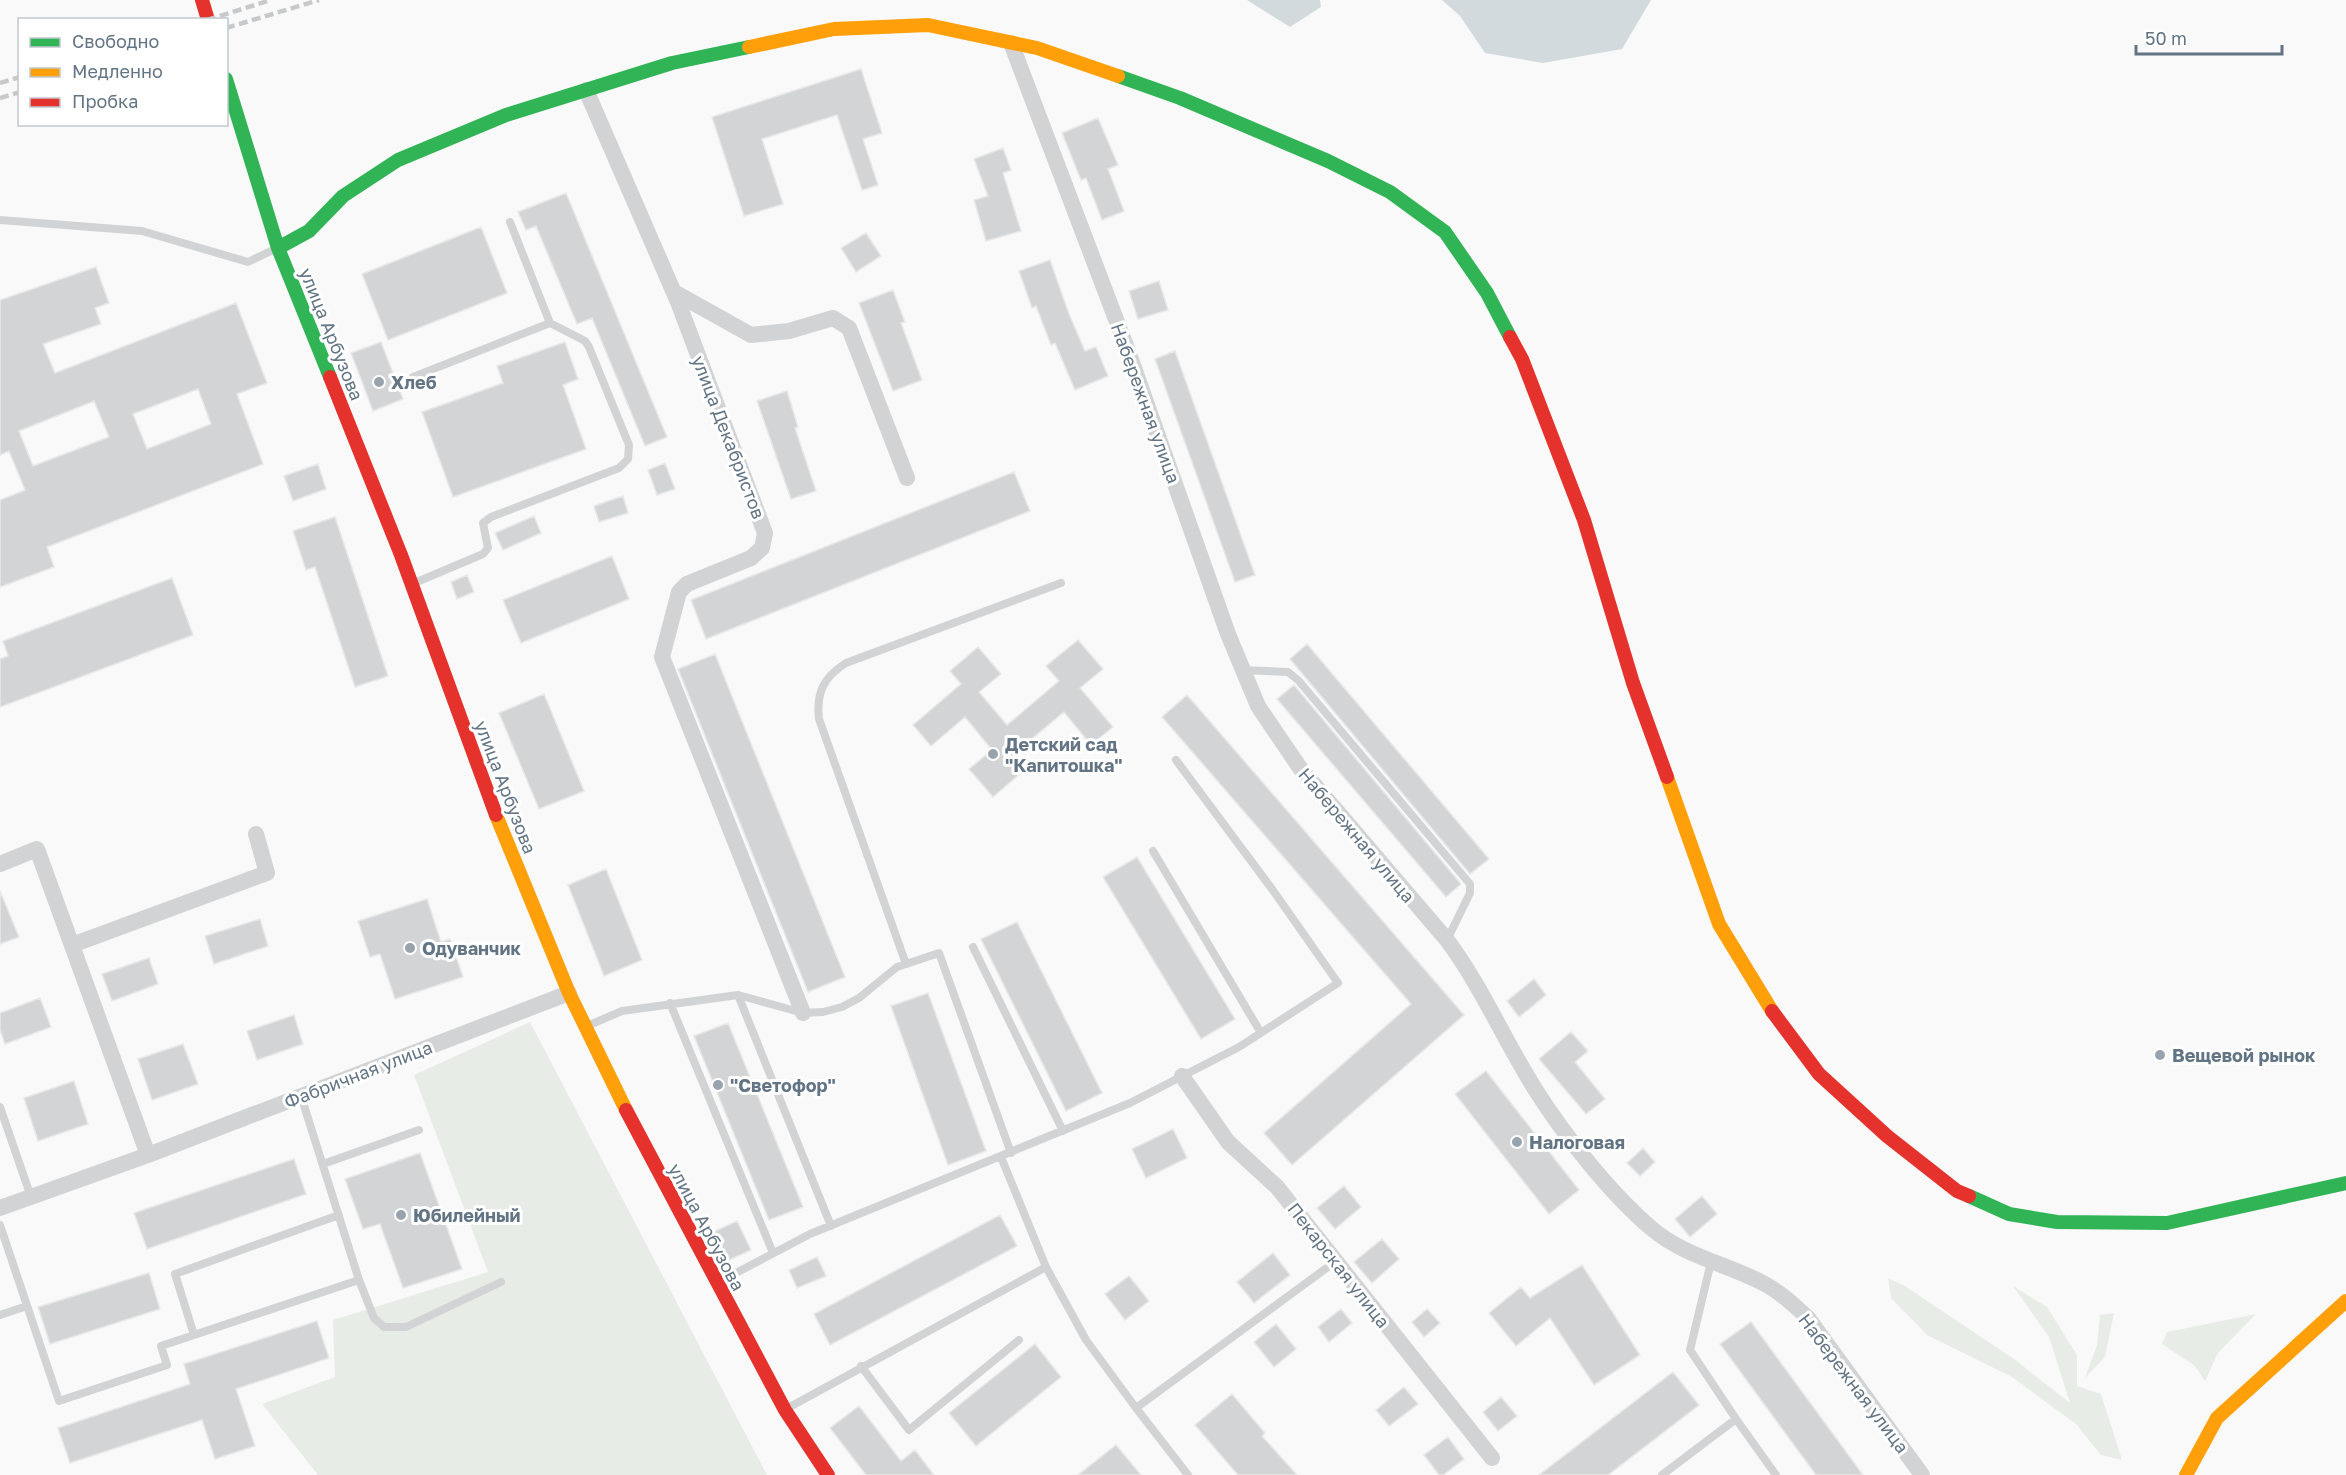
<svg xmlns="http://www.w3.org/2000/svg" width="2346" height="1475" viewBox="0 0 2346 1475" font-family="'Golos Text',sans-serif">
<style>
.green{fill:#e8ece7}
.water{fill:#d2dadd}
.building{fill:#d2d4d5;stroke:#e8e8e8;stroke-width:1.5;fill-rule:evenodd}
.lines{fill:none;stroke-linecap:round;stroke-linejoin:round}
.lane{stroke:#d2d3d4;stroke-width:8}
.street{stroke:#d2d3d4;stroke-width:16}
.fast{stroke:#30b455;stroke-width:14}
.slow{stroke:#ff9f0a;stroke-width:14}
.jam{stroke:#e5322d;stroke-width:14}
.rail{stroke:#c7c9ca;stroke-width:4.5;stroke-dasharray:9 4.5;stroke-linecap:butt}
.poi-dot{fill:#98a3ae;stroke:#fff;stroke-width:2}
.labels{text-anchor:middle;dominant-baseline:central;stroke-width:6;stroke-linejoin:round;paint-order:stroke}
.street-label{font-size:18px;fill:#637585;stroke:#fff}
.poi-label{font-size:18px;font-weight:bold;fill:#637585;stroke:#fff;text-anchor:start}
</style>
<rect width="100%" height="100%" fill="#f9f9f9"/>
<path class="green" d="M530 1022 767 1475H318L262 1404 335 1377 333 1320 488 1272 414 1075Z
M1888 1278 1905 1286 2014 1359 2070 1403 2049 1337 2013 1286 2047 1307 2077 1355V1386L2101 1394 2122 1460 2101 1455 2076 1424 2012 1377 1927 1335 1891 1298Z
M2114 1313 2105 1357 2085 1378 2097 1345 2100 1315Z
M2256 1314 2218 1353 2205 1381 2195 1366 2162 1344 2167 1332Z"/>
<path class="water" d="M1247 0H1320L1321 7 1290 27Z
M1442 0H1651L1622 49 1543 63 1485 53 1460 16Z"/>
<path class="building" d="M861 69 882 133 863 139 878 185 862 190 837 115 762 139 783 204 744 216 712 117Z
M1098 118 1118 165 1108 169 1124 211 1102 220 1086 178 1081 180 1062 133Z
M1003 148 1011 170 1003 173 1021 231 986 241 974 200 988 196 974 159Z
M566 193 667 437 645 446 592 318 577 324 536 226 526 230 518 212Z
M481 227 507 293 388 340 362 274Z
M866 233 881 256 856 272 841 248Z
M1050 260 1069 314 1085 351 1096 347 1108 376 1075 390 1055 343 1051 345 1036 306 1032 308 1019 271Z
M96 267 109 303 95 308 101 324 43 344 55 373 236 303 267 383 237 394 263 464 47 547 54 567 0 587V500L25 490 9 451 0 455V300ZM198 389 211 424 147 449 133 414ZM94 401 109 437 33 466 19 431Z
M1159 281 1168 310 1138 319 1129 291Z
M893 290 905 322 901 323 922 380 893 391 859 303Z
M381 342 403 399 373 411 351 353Z
M565 342 578 379 563 385 586 449 453 497 422 412 503 383 497 366Z
M1175 351 1255 575 1235 582 1155 359Z
M787 391 798 427 795 428 816 491 791 499 757 401Z
M665 463 675 489 657 495 648 470Z
M318 464 326 489 293 501 284 476Z
M1014 472 1030 511 706 639 691 600Z
M623 496 628 513 599 522 594 506Z
M534 516 541 533 503 550 495 533Z
M335 517 388 676 355 687 315 567 306 570 293 531Z
M612 556 629 599 521 643 503 600Z
M467 575 474 592 457 599 451 582Z
M172 578 193 635 0 707V659L8 656 3 641Z
M1078 640 1103 669 1080 688 1113 727 1091 745 1064 712 1010 757 1022 772 993 797 969 769 992 750 965 717 931 746 913 725 961 684 950 671 978 647 1001 674 979 692 1007 725 1059 681 1046 666Z
M1307 644 1489 859 1470 874 1290 659Z
M715 654 845 977 808 992 678 669Z
M1294 685 1461 884 1446 897 1277 699Z
M544 694 584 791 539 809 499 713Z
M1187 695 1464 1015 1292 1165 1264 1133 1411 1004 1162 717Z
M1137 857 1235 1019 1201 1039 1103 877Z
M606 869 642 960 604 976 568 885Z
M0 891 19 937 0 944Z
M427 899 441 942 450 939 463 977 395 999 380 954 370 957 358 921Z
M260 919 268 946 214 964 205 936Z
M1017 922 1102 1093 1066 1111 981 939Z
M149 958 158 984 112 1001 102 974Z
M1534 979 1546 995 1519 1017 1507 1001Z
M928 993 986 1151 948 1165 891 1006Z
M40 998 51 1027 5 1044 0 1030V1013Z
M294 1015 303 1044 257 1060 247 1031Z
M728 1023 803 1207 769 1220 694 1036Z
M1571 1032 1588 1051 1575 1062 1605 1099 1586 1114 1539 1059Z
M183 1044 198 1084 152 1100 138 1059Z
M1486 1071 1579 1190 1549 1214 1455 1094Z
M74 1081 88 1124 38 1141 24 1098Z
M1173 1129 1187 1158 1146 1178 1132 1149Z
M1643 1148 1655 1162 1640 1176 1627 1163Z
M420 1153 462 1269 403 1288 380 1224 363 1229 345 1179Z
M294 1159 306 1194 147 1249 134 1213Z
M1344 1186 1361 1207 1335 1229 1317 1208Z
M1702 1196 1717 1214 1690 1237 1675 1219Z
M1000 1215 1017 1246 830 1345 814 1314Z
M737 1221 751 1250 727 1261 713 1232Z
M1382 1239 1399 1259 1372 1283 1354 1262Z
M1273 1253 1290 1275 1254 1303 1237 1282Z
M817 1257 826 1276 797 1288 789 1270Z
M1582 1265 1640 1355 1594 1385 1550 1318 1516 1346 1489 1313 1521 1287 1530 1298Z
M149 1273 160 1309 50 1344 38 1307Z
M1129 1276 1149 1301 1125 1320 1105 1294Z
M1341 1309 1352 1323 1329 1342 1318 1327Z
M1427 1309 1440 1323 1424 1337 1412 1322Z
M317 1321 329 1358 236 1389 255 1446 215 1459 202 1420 70 1463 58 1428 190 1384 184 1364Z
M1751 1322 1863 1475H1816L1720 1344Z
M1276 1324 1296 1349 1274 1367 1254 1342Z
M1035 1344 1061 1377 976 1446 949 1413Z
M1673 1372 1699 1405 1608 1475H1539Z
M1404 1387 1418 1404 1389 1426 1376 1410Z
M1232 1394 1265 1433 1262 1436 1297 1475H1238L1195 1425Z
M1501 1397 1517 1416 1498 1431 1483 1412Z
M859 1406 901 1461 915 1450 934 1475H866L830 1428Z
M1448 1437 1464 1459 1443 1475H1439L1424 1455Z
M1116 1445 1141 1475H1078Z"/>
<g class="lines">
<path class="lane" d="M0 220 142 231 248 262 277 248
M510 222 550 323
M412 584 483 554 488 548 483 523 491 517 619 468 628 459 629 445 589 347 585 341 550 323 413 377
M1243 670 1288 672 1298 680 1470 884V893L1447 940
M1153 851 1261 1033
M973 947 1063 1131
M906 964 819 719C816 692 824 677 846 663L1061 583
M738 995 831 1226
M670 1003 773 1253
M587 1026 622 1011 738 995 803 1013 823 1012 842 1007 859 998 897 967 939 953 1011 1153
M0 1107 31 1197
M323 1164 419 1130
M0 1225 59 1401 167 1365 161 1346 359 1280 301 1096
M1711 1262 1690 1350 1736 1419
M1046 1267 1086 1340 1136 1408 1336 1261
M359 1280 374 1318 384 1327H406L501 1282
M717 1283 810 1234 1130 1103 1239 1047 1338 983 1272 889 1176 760
M0 1315 27 1306
M194 1335 175 1274 339 1215
M861 1366 909 1430 1019 1340
M1136 1408 1188 1475
M786 1409 1046 1267 1001 1157
M1662 1475 1736 1419 1776 1475"/>
<path class="street" d="M1011 43 1128 351 1228 634 1258 706 1300 768 1447 940C1482 987 1504 1040 1535 1089 1564 1135 1610 1193 1651 1228 1684 1256 1724 1263 1761 1282 1779 1291 1793 1304 1808 1318L1922 1475
M586 90 678 302 765 533 762 548 751 558 687 584 679 592 662 657 803 1013
M674 292 751 335 789 331 833 318 849 328 907 478
M0 864 37 849 148 1155
M72 945 267 873 256 834
M1182 1076 1228 1142 1277 1187 1492 1458
M0 1208 148 1155 569 993"/>
<path class="fast" d="M1118 76 1180 98 1328 161 1390 192 1445 232 1487 293 1510 337
M226 79 278 248 330 377
M278 248 309 231 343 196 398 160 506 115 672 63 749 47
M1969 1196 2009 1214 2057 1222 2167 1223 2346 1183"/>
<path class="slow" d="M749 47 834 29 928 25 1037 48 1118 76
M1667 777 1719 924 1772 1011
M496 815 569 993 626 1110
M2186 1475 2217 1418 2346 1301"/>
<path class="jam" d="M202 0 208 20
M1510 337 1522 359 1584 520 1633 683 1667 777
M330 377 401 555 496 815
M1772 1011 1819 1074 1887 1136 1957 1191 1969 1196
M626 1110 785 1410 828 1475"/>
<path class="rail" d="M207 20 271 0
M226 28 319 0
M0 83 20 77
M0 98 20 92"/>
</g>
<g class="poi-dot">
<circle cx="379" cy="382" r="6"/>
<circle cx="993" cy="754" r="6"/>
<circle cx="410" cy="948" r="6"/>
<circle cx="2160" cy="1055" r="6"/>
<circle cx="718" cy="1085" r="6"/>
<circle cx="1517" cy="1142" r="6"/>
<circle cx="401" cy="1215" r="6"/>
</g>
<g class="labels">
<g class="street-label">
<text transform="translate(332 334) rotate(68)">улица Арбузова</text>
<text transform="translate(1146 403) rotate(70)">Набережная улица</text>
<text transform="translate(729 437) rotate(69)">улица Декабристов</text>
<text transform="translate(506 787) rotate(69)">улица Арбузова</text>
<text transform="translate(1357 835) rotate(50)">Набережная улица</text>
<text transform="translate(358 1074) rotate(-21)">Фабричная улица</text>
<text transform="translate(707 1227) rotate(62)">улица Арбузова</text>
<text transform="translate(1339 1265) rotate(52)">Пекарская улица</text>
<text transform="translate(1854 1383) rotate(53)">Набережная улица</text>
</g>
<g class="poi-label">
<text x="391" y="382">Хлеб</text>
<text x="1005" y="744">Детский сад<tspan x="1005" dy="21">"Капитошка"</tspan></text>
<text x="422" y="948">Одуванчик</text>
<text x="2172" y="1055">Вещевой рынок</text>
<text x="730" y="1085">"Светофор"</text>
<text x="1529" y="1142">Налоговая</text>
<text x="413" y="1215">Юбилейный</text>
</g>
</g>
<rect x="18" y="18" width="210" height="108" fill="#ffffff" stroke="#c1c8ce" stroke-width="1.5"/>
<rect x="30" y="38" width="30" height="9" fill="#30b455" stroke="#c1c8ce" stroke-width="1.5"/>
<text x="72" y="48" font-size="18" fill="#637585">Свободно</text>
<rect x="30" y="68" width="30" height="9" fill="#ff9f0a" stroke="#c1c8ce" stroke-width="1.5"/>
<text x="72" y="78" font-size="18" fill="#637585">Медленно</text>
<rect x="30" y="98" width="30" height="9" fill="#e5322d" stroke="#c1c8ce" stroke-width="1.5"/>
<text x="72" y="108" font-size="18" fill="#637585">Пробка</text>
<path d="M2136 45v9h146v-9" fill="none" stroke="#637585" stroke-width="3"/>
<text x="2145" y="45" font-size="18" fill="#637585" stroke="#ffffff" stroke-width="4.5" paint-order="stroke">50 m</text>
</svg>
